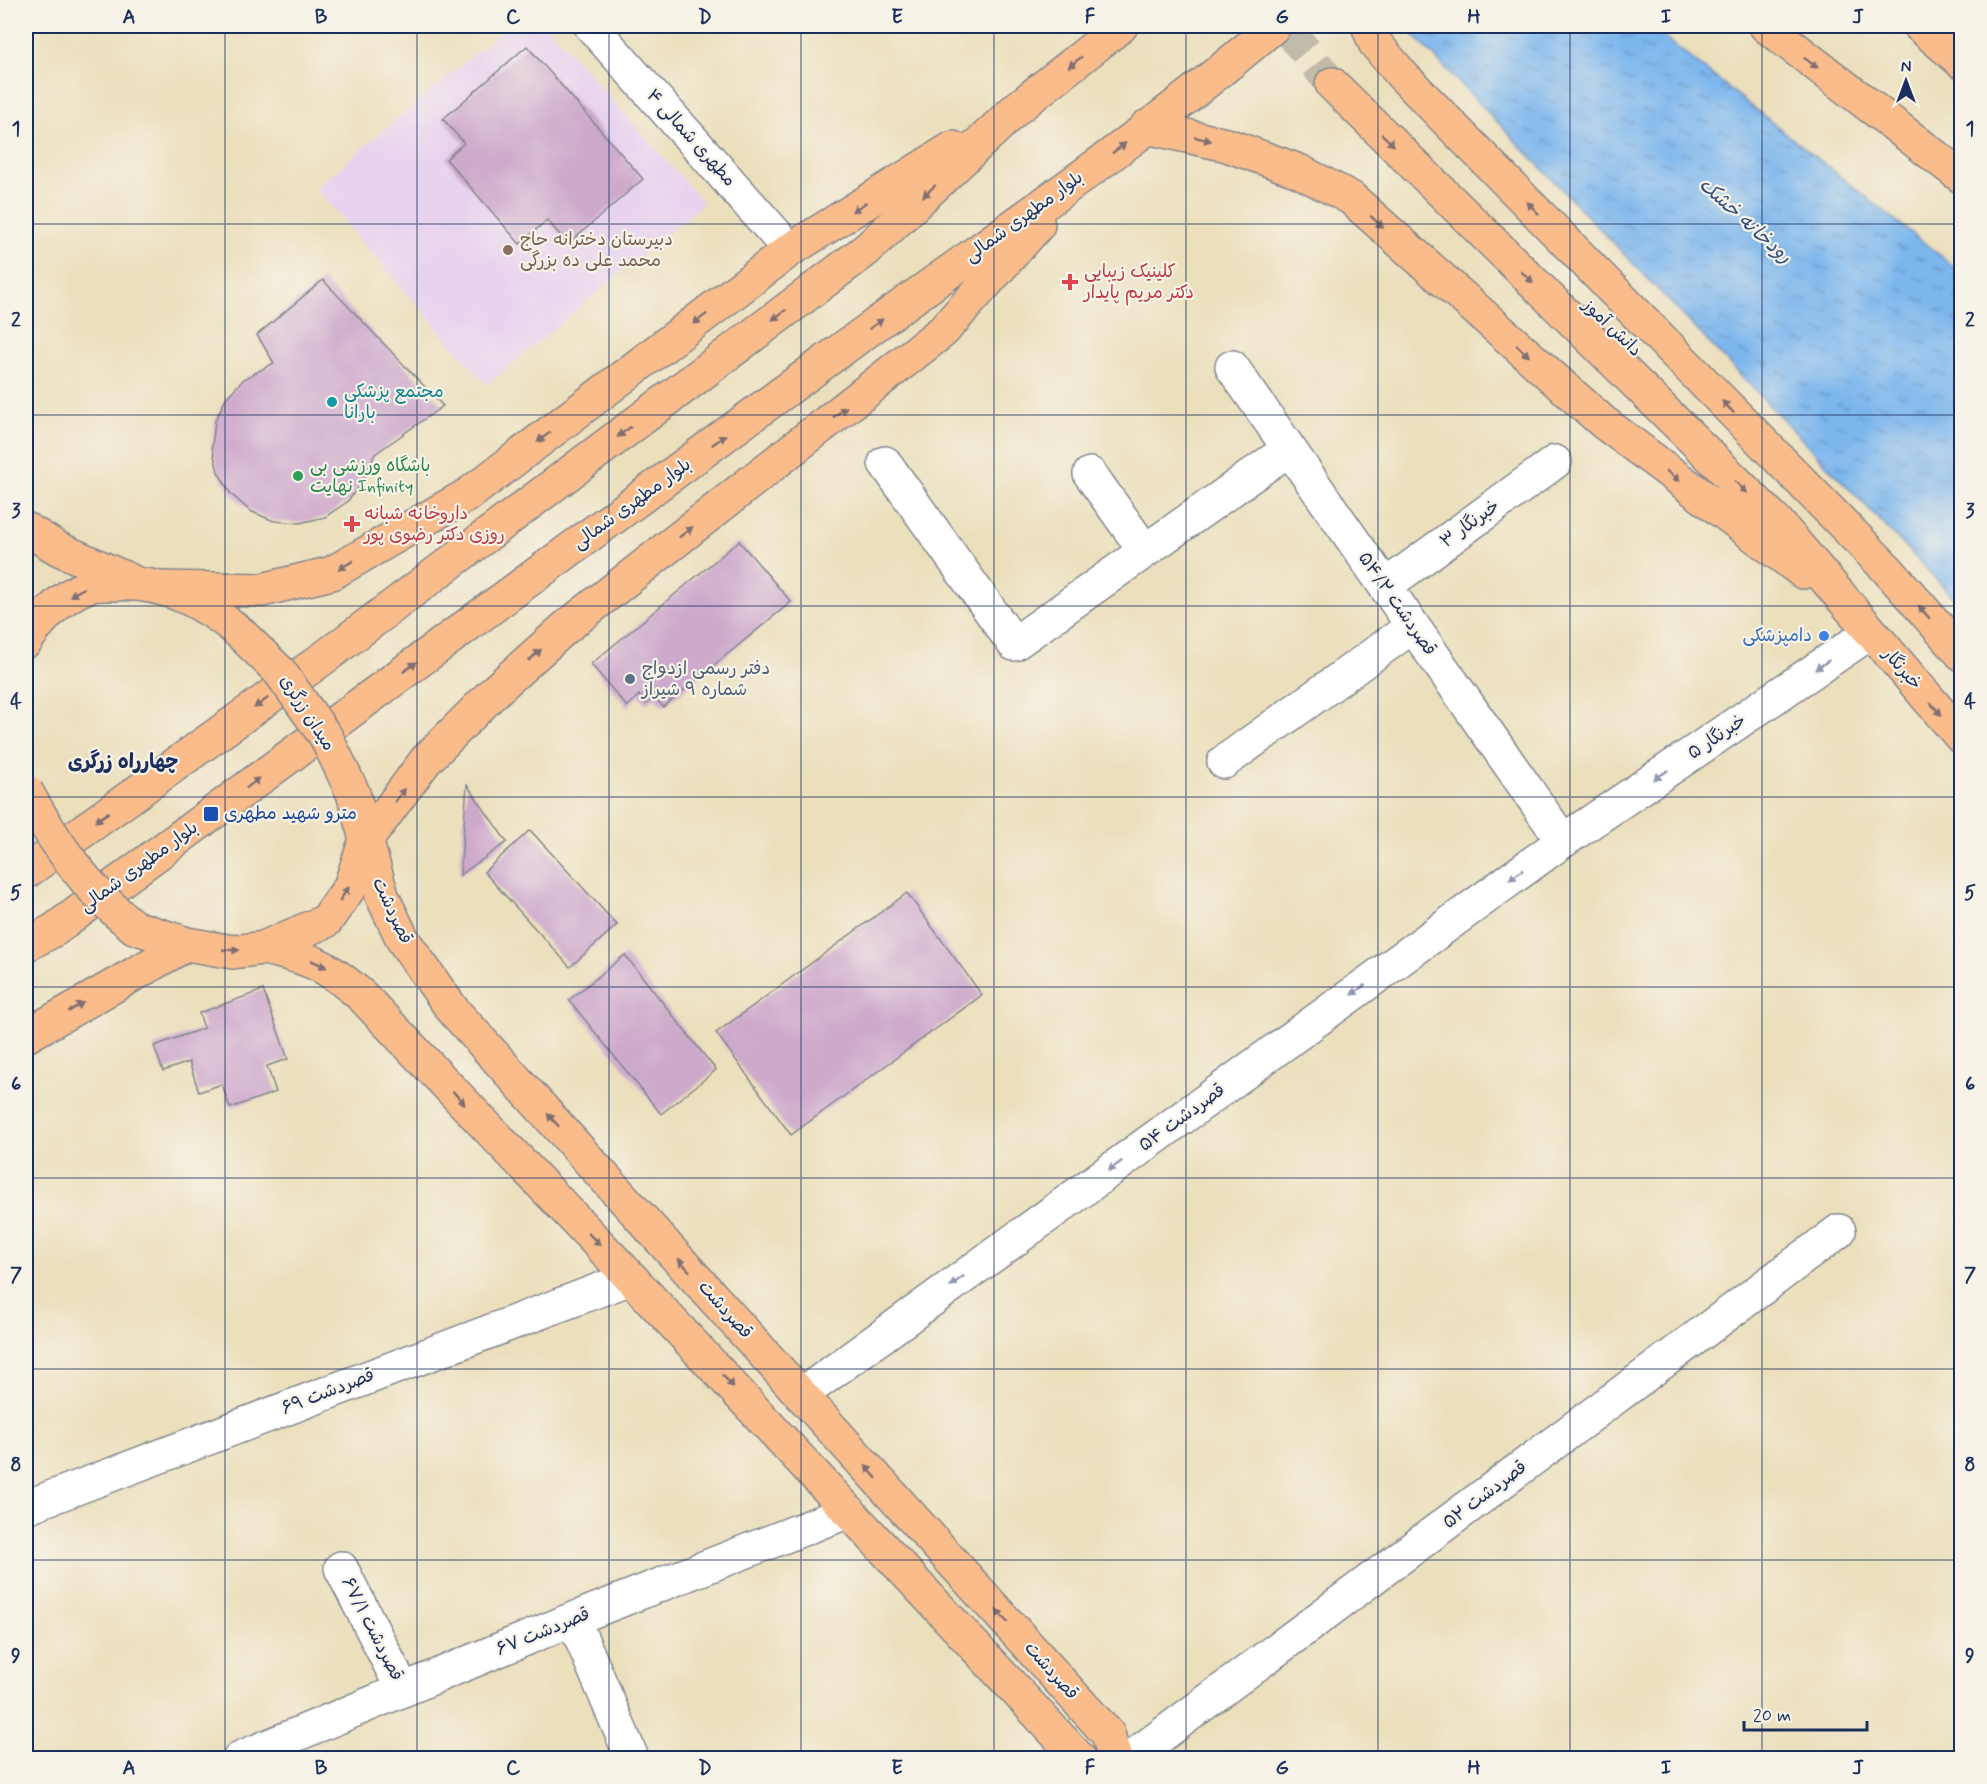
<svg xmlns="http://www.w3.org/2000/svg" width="1987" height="1784" viewBox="0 0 1987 1784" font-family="Mynerve,'Playpen Sans Arabic',sans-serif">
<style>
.built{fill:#e7d2ef}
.water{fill:url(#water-ripples);stroke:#4c72a6;stroke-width:1.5}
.building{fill:#cda9cc}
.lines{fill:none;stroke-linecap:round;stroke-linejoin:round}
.major-tunnel{stroke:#c1bca9;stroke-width:33;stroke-dasharray:33 16;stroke-linecap:butt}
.minor-casing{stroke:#83878d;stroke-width:36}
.major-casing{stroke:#83878d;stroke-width:36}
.minor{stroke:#fff;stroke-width:33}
.major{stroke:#fabc8b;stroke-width:33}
.major-bridge-casing{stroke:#83878d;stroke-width:36;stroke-linecap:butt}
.major-bridge{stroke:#fabc8b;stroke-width:33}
.oneway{fill:#7f6e72}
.oneway2{fill:#8d97ae}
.grid{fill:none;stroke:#1b2f5e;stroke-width:1.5;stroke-opacity:0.55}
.education-dot{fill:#8d6e63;stroke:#f7f3e8;stroke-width:2}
.health-dot{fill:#e0444e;stroke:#f7f3e8;stroke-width:2}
.culture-dot{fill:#0f9aa8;stroke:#f7f3e8;stroke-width:2}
.leisure-dot{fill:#2e9e5b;stroke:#f7f3e8;stroke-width:2}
.shop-dot{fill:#3f7fe0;stroke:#f7f3e8;stroke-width:2}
.service-dot{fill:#5c6f8a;stroke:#f7f3e8;stroke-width:2}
.transit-dot{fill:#1a4fb4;stroke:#f7f3e8;stroke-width:2}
.labels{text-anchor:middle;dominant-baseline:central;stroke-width:4.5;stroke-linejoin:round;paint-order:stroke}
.street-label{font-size:18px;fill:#1b2f5e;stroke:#f7f3e8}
.education-label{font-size:18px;fill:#785e54;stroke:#f7f3e8;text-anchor:start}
.health-label{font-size:18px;fill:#be3a42;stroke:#f7f3e8;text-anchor:start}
.culture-label{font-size:18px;fill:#0d838f;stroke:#f7f3e8;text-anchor:start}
.leisure-label{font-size:18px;fill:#27864d;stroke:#f7f3e8;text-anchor:start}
.shop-label{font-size:18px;fill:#366cbe;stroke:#f7f3e8;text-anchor:end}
.service-label{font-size:18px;fill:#4e5e75;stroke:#f7f3e8;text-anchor:start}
.transit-label{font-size:18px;fill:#164399;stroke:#f7f3e8;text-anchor:start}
.water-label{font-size:20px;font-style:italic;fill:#335182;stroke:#f7f3e8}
.neighbourhood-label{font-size:20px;font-weight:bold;fill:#1b2f5e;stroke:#f7f3e8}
.neatline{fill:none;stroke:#1b2f5e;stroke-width:2}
.grid-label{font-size:20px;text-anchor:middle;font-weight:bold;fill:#1b2f5e}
</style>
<defs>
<pattern id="water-ripples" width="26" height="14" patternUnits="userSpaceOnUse" patternTransform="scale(1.5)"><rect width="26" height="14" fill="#7cb6ed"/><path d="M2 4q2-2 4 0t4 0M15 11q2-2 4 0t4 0" fill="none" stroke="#6594c3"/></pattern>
</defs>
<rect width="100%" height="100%" fill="#f7f3e8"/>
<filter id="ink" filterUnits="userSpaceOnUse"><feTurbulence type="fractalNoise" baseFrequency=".0167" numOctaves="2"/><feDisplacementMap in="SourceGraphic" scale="12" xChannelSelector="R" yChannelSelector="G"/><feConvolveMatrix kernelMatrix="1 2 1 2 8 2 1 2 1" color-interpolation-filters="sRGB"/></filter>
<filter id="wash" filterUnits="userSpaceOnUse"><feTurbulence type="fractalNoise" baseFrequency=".008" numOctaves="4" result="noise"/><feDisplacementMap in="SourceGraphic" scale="24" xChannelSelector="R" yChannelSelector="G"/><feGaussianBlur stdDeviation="1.35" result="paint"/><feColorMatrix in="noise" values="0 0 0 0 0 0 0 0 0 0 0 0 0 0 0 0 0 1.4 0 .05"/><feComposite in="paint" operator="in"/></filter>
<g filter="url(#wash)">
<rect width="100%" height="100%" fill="#ebdfbc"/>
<path class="built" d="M508 26H547L704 203 487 385 315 188Z"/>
<path class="water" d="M1405 26H1650L1961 272V605Z"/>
<g id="blocks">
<path class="building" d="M527 46 643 179 568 244 547 220 520 244 446 159 464 143 443 119Z
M323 280 443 406 375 454 363 481 347 502 325 517 300 523 274 521 250 511 231 494 218 472 212 447 215 421 226 398 244 379 274 363 257 335Z
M739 541 791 602 663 707 655 697 646 704 639 695 627 707 591 664Z
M467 785 507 842 460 875Z
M530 830 617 925 570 967 484 872Z
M907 893 982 995 791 1135 716 1033Z
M625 955 716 1070 661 1114 569 1000Z
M263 990 288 1059 267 1066 276 1092 230 1108 222 1084 199 1092 189 1062 163 1071 154 1046 204 1028 199 1013Z"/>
</g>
</g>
<g filter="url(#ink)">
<use href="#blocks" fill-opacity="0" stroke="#83878d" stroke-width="1.5"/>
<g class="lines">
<path class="major-tunnel" d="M1285 26 1332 84"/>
<g class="minor-casing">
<path id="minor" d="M591 26 790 250
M1232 367 1563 841
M885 463 1014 644 1289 449
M1090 474 1145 551
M1385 586 1555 462
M1224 762 1413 626
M801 1395 1563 841 1871 632
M26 1507 631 1278
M341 1568 403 1690
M573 1619 632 1758
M240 1758 573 1619 849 1511
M1131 1758 1839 1231"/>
</g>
<g class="major-casing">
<path id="major" d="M1368 26 1375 43 1402 75 1887 569 1962 654
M1766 26 1962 177
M1920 26 1962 62
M1332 84 1777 522 1962 738
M1146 127 1227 145 1299 171 1351 198 1603 422 1803 572
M26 529 59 549 129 580
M162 588 262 590 332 573 469 494 790 250 953 148
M26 641C40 620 61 597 86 587 94 583 105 584 113 584 163 580 205 602 241 634
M353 793 382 896 403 940 452 1009 1108 1734 1115 1758
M26 872 325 657 866 250 1016 109 1121 26
M134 927 187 944 233 952 263 948 326 921 350 887 365 842 426 760 497 689 565 628 943 331 1038 225
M26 945 54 930C314 738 574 546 834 355 982 246 1135 145 1274 26
M263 948C309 957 328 966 363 997L631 1278 1079 1758
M26 1036 187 944"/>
</g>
<use href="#minor" class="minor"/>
<use href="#major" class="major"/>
<g class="major-bridge-casing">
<path id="major-bridge" d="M241 634 280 672 326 737 353 793
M26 791C55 843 86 889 134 927"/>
</g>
<use href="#major-bridge" class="major-bridge"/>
</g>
<defs><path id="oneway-solid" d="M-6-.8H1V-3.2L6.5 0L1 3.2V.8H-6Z" transform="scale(1.5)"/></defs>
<g class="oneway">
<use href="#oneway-solid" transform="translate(1075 62) rotate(142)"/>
<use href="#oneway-solid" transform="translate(1811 63) rotate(37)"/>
<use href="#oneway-solid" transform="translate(1203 139) rotate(14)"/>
<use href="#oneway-solid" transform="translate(1388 140) rotate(44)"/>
<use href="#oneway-solid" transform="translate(1119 148) rotate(-37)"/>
<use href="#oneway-solid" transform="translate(929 191) rotate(137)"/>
<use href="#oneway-solid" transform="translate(859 207) rotate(148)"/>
<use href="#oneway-solid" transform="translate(1533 208) rotate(-134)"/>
<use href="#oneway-solid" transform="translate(1377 222) rotate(42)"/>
<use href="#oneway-solid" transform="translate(1527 277) rotate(44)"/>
<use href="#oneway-solid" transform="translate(779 315) rotate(143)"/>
<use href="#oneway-solid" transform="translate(700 319) rotate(143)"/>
<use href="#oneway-solid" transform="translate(876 324) rotate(-36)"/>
<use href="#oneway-solid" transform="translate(1523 351) rotate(42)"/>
<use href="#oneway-solid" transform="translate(1728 407) rotate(-134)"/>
<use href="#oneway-solid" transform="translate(840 412) rotate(-38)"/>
<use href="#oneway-solid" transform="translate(624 432) rotate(143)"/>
<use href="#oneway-solid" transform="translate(544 437) rotate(143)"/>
<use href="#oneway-solid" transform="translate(719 440) rotate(-36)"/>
<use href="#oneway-solid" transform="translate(1673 476) rotate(38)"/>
<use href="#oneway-solid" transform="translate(1741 487) rotate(44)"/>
<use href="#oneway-solid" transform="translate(686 532) rotate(-38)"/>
<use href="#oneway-solid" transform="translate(346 565) rotate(150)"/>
<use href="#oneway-solid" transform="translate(77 592) rotate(150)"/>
<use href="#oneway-solid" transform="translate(1924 612) rotate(-131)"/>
<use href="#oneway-solid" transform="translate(535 655) rotate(-42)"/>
<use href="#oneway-solid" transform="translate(410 667) rotate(-36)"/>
<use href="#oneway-solid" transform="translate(261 703) rotate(144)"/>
<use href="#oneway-solid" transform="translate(1936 709) rotate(49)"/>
<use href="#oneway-solid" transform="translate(253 783) rotate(-37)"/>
<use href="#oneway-solid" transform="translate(400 795) rotate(-53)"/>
<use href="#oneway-solid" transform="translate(102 817) rotate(144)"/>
<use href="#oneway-solid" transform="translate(344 894) rotate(-56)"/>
<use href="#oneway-solid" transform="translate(231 950) rotate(2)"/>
<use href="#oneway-solid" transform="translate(319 964) rotate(26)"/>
<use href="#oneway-solid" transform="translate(76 1007) rotate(-31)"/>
<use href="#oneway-solid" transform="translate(459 1098) rotate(47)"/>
<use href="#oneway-solid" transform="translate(553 1120) rotate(-132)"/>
<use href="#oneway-solid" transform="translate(594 1239) rotate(46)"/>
<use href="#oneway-solid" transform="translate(684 1265) rotate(-132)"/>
<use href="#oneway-solid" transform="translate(728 1381) rotate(47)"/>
<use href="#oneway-solid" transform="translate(871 1472) rotate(-132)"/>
<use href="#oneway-solid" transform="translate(1002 1616) rotate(-132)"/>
</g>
<g class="oneway2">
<use href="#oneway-solid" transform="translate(1822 665) rotate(146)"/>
<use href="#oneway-solid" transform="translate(1661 775) rotate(146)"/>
<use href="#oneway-solid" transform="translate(1516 875) rotate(144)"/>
<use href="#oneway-solid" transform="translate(1358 990) rotate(144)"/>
<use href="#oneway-solid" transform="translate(1115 1166) rotate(144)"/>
<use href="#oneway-solid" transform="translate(957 1281) rotate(144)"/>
</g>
</g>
<path class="grid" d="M225 26V1758M417 26V1758M609 26V1758M801 26V1758M994 26V1758M1186 26V1758M1378 26V1758M1570 26V1758M1762 26V1758M26 224H1962M26 415H1962M26 606H1962M26 797H1962M26 987H1962M26 1178H1962M26 1369H1962M26 1560H1962"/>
<circle class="education-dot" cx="508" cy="250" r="6"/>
<g class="health-dot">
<path d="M1067 273h6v6h6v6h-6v6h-6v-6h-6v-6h6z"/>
<path d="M349 515h6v6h6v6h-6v6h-6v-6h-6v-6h6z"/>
</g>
<circle class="culture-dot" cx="332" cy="402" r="6"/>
<circle class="leisure-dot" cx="298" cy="476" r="6"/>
<circle class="shop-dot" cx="1824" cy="636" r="6"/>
<circle class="service-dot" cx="630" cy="679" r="6"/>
<rect class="transit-dot" x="203" y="806" width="16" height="16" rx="3"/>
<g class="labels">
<g class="street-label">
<text transform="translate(691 138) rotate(48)">۴ مطهری شمالی</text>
<text transform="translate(1024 217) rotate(-36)">بلوار مطهرى شمالى</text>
<text transform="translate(1612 328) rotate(44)">دانش آموز</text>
<text transform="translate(632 504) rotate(-36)">بلوار مطهرى شمالى</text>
<text transform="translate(1470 524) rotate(-36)">۳ خبرنگار</text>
<text transform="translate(1397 604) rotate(55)">۵۴/۲ قصردشت</text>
<text transform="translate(1902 669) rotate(49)">خبرنگار</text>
<text transform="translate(307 713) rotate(57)">میدان زرگری</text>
<text transform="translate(1717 737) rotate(-34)">۵ خبرنگار</text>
<text transform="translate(139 867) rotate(-36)">بلوار مطهرى شمالى</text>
<text transform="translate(392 911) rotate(65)">قصردشت</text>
<text transform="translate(1182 1118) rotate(-36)">۵۴ قصردشت</text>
<text transform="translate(725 1310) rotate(48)">قصردشت</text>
<text transform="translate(328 1392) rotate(-21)">۶۹ قصردشت</text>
<text transform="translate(1485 1495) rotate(-37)">۵۲ قصردشت</text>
<text transform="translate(372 1629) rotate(63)">۶۷/۱ قصردشت</text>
<text transform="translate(543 1632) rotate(-22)">۶۷ قصردشت</text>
<text transform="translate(1051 1671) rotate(48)">قصردشت</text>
</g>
<g class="education-label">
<text x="520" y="240">دبیرستان دخترانه حاج<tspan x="520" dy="21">محمد علی ده بزرگی</tspan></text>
</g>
<g class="health-label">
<text x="1084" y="272">کلینیک زیبایی<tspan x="1084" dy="21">دکتر مریم پایدار</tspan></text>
<text x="364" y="514">داروخانه شبانه<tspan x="364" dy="21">روزی دکتر رضوی پور</tspan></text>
</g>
<g class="culture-label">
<text x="344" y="392">مجتمع پزشکی<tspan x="344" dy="21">بارانا</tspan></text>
</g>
<g class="leisure-label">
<text x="310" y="466">باشگاه ورزشی بی<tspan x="310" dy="21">نهایت Infinity</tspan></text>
</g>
<g class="shop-label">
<text x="1812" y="636">دامپزشکی</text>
</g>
<g class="service-label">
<text x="642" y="669">دفتر رسمی ازدواج<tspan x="642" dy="21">شماره ۹ شیراز</tspan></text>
</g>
<g class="transit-label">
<text x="224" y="814">مترو شهید مطهری</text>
</g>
<g class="water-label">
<text transform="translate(1745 221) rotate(42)">رودخانه خشک</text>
</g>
<g class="neighbourhood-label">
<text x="123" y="762">چهارراه زرگری</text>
</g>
</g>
<rect width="1987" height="1784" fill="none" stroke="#f7f3e8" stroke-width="66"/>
<g transform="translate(1906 81)" stroke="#f7f3e8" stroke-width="4.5" paint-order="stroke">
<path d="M0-4.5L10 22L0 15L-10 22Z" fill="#1b2f5e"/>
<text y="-9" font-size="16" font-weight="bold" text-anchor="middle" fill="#1b2f5e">N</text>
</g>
<path d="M1744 1721v9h123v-9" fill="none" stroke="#1b2f5e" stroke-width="3"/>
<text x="1753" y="1721" font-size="18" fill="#1b2f5e" stroke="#f7f3e8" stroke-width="4.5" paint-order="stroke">20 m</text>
<rect x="33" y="33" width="1921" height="1718" class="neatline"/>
<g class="grid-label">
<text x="129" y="23">A</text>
<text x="321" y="23">B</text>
<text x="513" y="23">C</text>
<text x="705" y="23">D</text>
<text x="897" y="23">E</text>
<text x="1090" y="23">F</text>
<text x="1282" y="23">G</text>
<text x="1474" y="23">H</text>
<text x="1666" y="23">I</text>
<text x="1858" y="23">J</text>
<text x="16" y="135">1</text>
<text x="1970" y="135">1</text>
<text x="16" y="326">2</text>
<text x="1970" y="326">2</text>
<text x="16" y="517">3</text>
<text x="1970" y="517">3</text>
<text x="16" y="708">4</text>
<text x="1970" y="708">4</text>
<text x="16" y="899">5</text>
<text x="1970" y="899">5</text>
<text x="16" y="1090">6</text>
<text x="1970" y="1090">6</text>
<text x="16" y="1281">7</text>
<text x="1970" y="1281">7</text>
<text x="16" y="1471">8</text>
<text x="1970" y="1471">8</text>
<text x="16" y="1662">9</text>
<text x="1970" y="1662">9</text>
<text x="129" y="1774">A</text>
<text x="321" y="1774">B</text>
<text x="513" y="1774">C</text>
<text x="705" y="1774">D</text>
<text x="897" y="1774">E</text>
<text x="1090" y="1774">F</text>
<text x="1282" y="1774">G</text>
<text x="1474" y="1774">H</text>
<text x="1666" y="1774">I</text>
<text x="1858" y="1774">J</text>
</g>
</svg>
